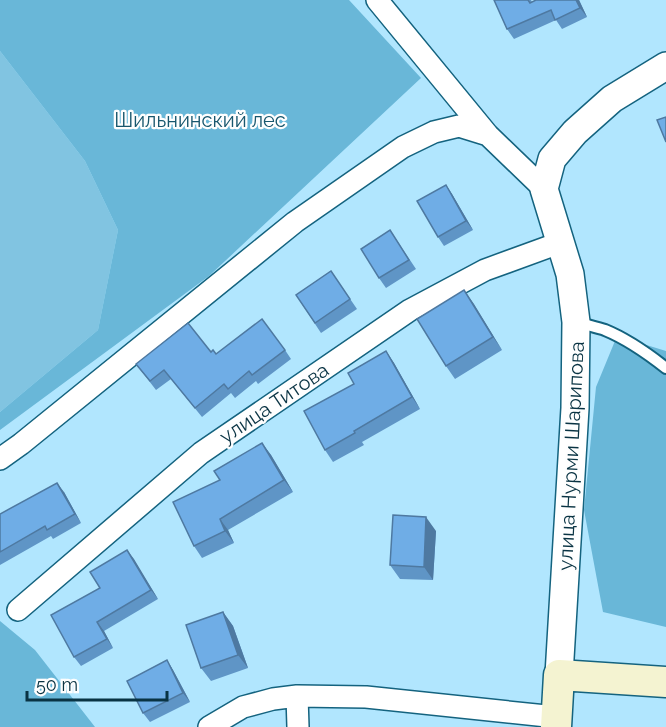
<svg xmlns="http://www.w3.org/2000/svg" width="666" height="727" viewBox="0 0 666 727" font-family="Raleway,sans-serif">
<style>
.green{fill:#81c4e1}
.forest{fill:#69b7d8}
.lines{fill:none;stroke-linecap:round;stroke-linejoin:round}
.service-casing{stroke:#14637f;stroke-width:14}
.minor-casing{stroke:#14637f;stroke-width:24}
.tertiary-casing{stroke:#14637f;stroke-width:30}
.secondary-casing{stroke:#14637f;stroke-width:33}
.service{stroke:#fff;stroke-width:10}
.minor{stroke:#fff;stroke-width:21}
.tertiary{stroke:#fff;stroke-width:27}
.secondary{stroke:#f4f3d1;stroke-width:30}
.wall{fill:#5f95c6}
.shaded-wall{fill:#4e79a1}
.building{fill:#6fade6;stroke:#4e79a1;stroke-width:1.5}
.labels{text-anchor:middle;dominant-baseline:central;stroke-width:4.5;stroke-linejoin:round;paint-order:stroke}
.park-label{font-size:20px;fill:#18576e;stroke:#fefefe}
.street-label{font-size:20px;fill:#093343;stroke:#fefefe}
</style>
<rect width="100%" height="100%" fill="#b1e6fe"/>
<path class="green" d="M0 51 85 161 118 230 98 330 0 412Z"/>
<path class="forest" d="M0 0H349L421 78 209 276 0 430V412L98 330 118 230 85 161 0 51Z
M617 336 666 351V627L603 612 584 510 596 387Z
M0 621 35 650 95 727H0Z"/>
<g class="lines">
<g class="service-casing">
<path id="service" d="M577 322C586 325 596 327 605 330 627 339 647 353 666 368"/>
</g>
<g class="minor-casing">
<path id="minor" d="M377 0 488 135 544 189
M0 459 21 444 295 222 403 147 434 132 459 126 488 135
M18 610 201 453 410 310 485 270 559 243
M297 696 298 727
M209 727 243 707 273 699 297 696 366 697 556 717"/>
</g>
<g class="tertiary-casing">
<path id="tertiary" d="M559 675 575 408 576 322 570 274 544 189 552 159 575 132 612 99 666 66"/>
</g>
<g class="secondary-casing">
<path id="secondary" d="M556 727 559 675 666 682"/>
</g>
<use href="#service" class="service"/>
<use href="#minor" class="minor"/>
<use href="#tertiary" class="tertiary"/>
<use href="#secondary" class="secondary"/>
</g>
<path class="wall" d="M494 0H531L532 2 537 0H579L587 17 562 29 556 20 514 39 507 29Z
M446 185 452 194 473 230 444 246 438 237Z
M390 230 416 269 386 288 379 278Z
M331 271 357 309 321 333 296 295Z
M464 290 502 350 455 379 446 366Z
M285 350 291 359 258 384 256 381 235 398 231 393 202 417 171 379 156 390 136 364 211 352 216 354Z
M386 351 394 363 420 409 362 442 364 445 333 462 325 450 354 384Z
M262 443 271 455 293 492 228 530 234 543 202 558 194 546 220 480Z
M64 492 81 523 53 539 51 536 0 565V514Z
M436 531 433 580 400 579 390 565Z
M127 550 158 599 104 631 113 648 81 666 74 657 100 588Z
M223 612 233 626 248 668 211 681 201 668Z
M167 660 173 670 190 702 150 722 143 713Z"/>
<path class="shaded-wall" d="M576 0H579L587 17 580 8Z
M446 185 452 194 473 230 466 221Z
M464 290 474 304 502 350 493 337Z
M386 351 394 363 420 409 412 397Z
M262 443 271 455 293 492 284 480Z
M57 483 64 492 81 523 75 514Z
M426 517 436 531 433 580 424 567Z
M220 519 228 530 234 543 225 531Z
M127 550 134 559 158 599 151 590Z
M223 612 233 626 248 668 238 655Z
M97 622 104 631 113 648 107 639Z
M167 660 173 670 190 702 183 693Z"/>
<path class="building" d="M494 0H528L530 3 536 0H576L580 8 555 20 551 10 507 29Z
M666 117V142L657 120Z
M446 185 466 221 438 237 417 201Z
M390 230 409 260 379 278 361 249Z
M331 271 350 299 315 323 296 295Z
M464 290 493 337 446 366 417 319Z
M262 319 285 350 252 375 249 371 228 389 224 384 195 408 164 370 150 381 136 364 188 323 211 352 213 350 216 354Z
M386 351 412 397 354 431 355 433 325 450 304 411 354 384 348 373Z
M262 443 284 480 220 519 225 531 194 546 173 502 220 480 214 471Z
M57 483 75 514 47 530 45 526 0 552V514Z
M393 515 426 517 424 567 390 565Z
M127 550 151 590 97 622 107 639 74 657 51 615 100 588 90 572Z
M223 612 238 655 201 668 186 625Z
M167 660 183 693 143 713 127 681Z"/>
<g class="labels">
<g class="park-label">
<text x="200" y="120">Шильнинский лес</text>
</g>
<g class="street-label">
<text transform="translate(274 403) rotate(-34)">улица Титова</text>
<text transform="translate(571 456) rotate(-87)">улица Нурми Шарипова</text>
</g>
</g>
<path d="M27 691v9h140v-9" fill="none" stroke="#093343" stroke-width="3"/>
<text x="36" y="691" font-size="18" fill="#093343" stroke="#fefefe" stroke-width="4.5" paint-order="stroke">50 m</text>
</svg>
